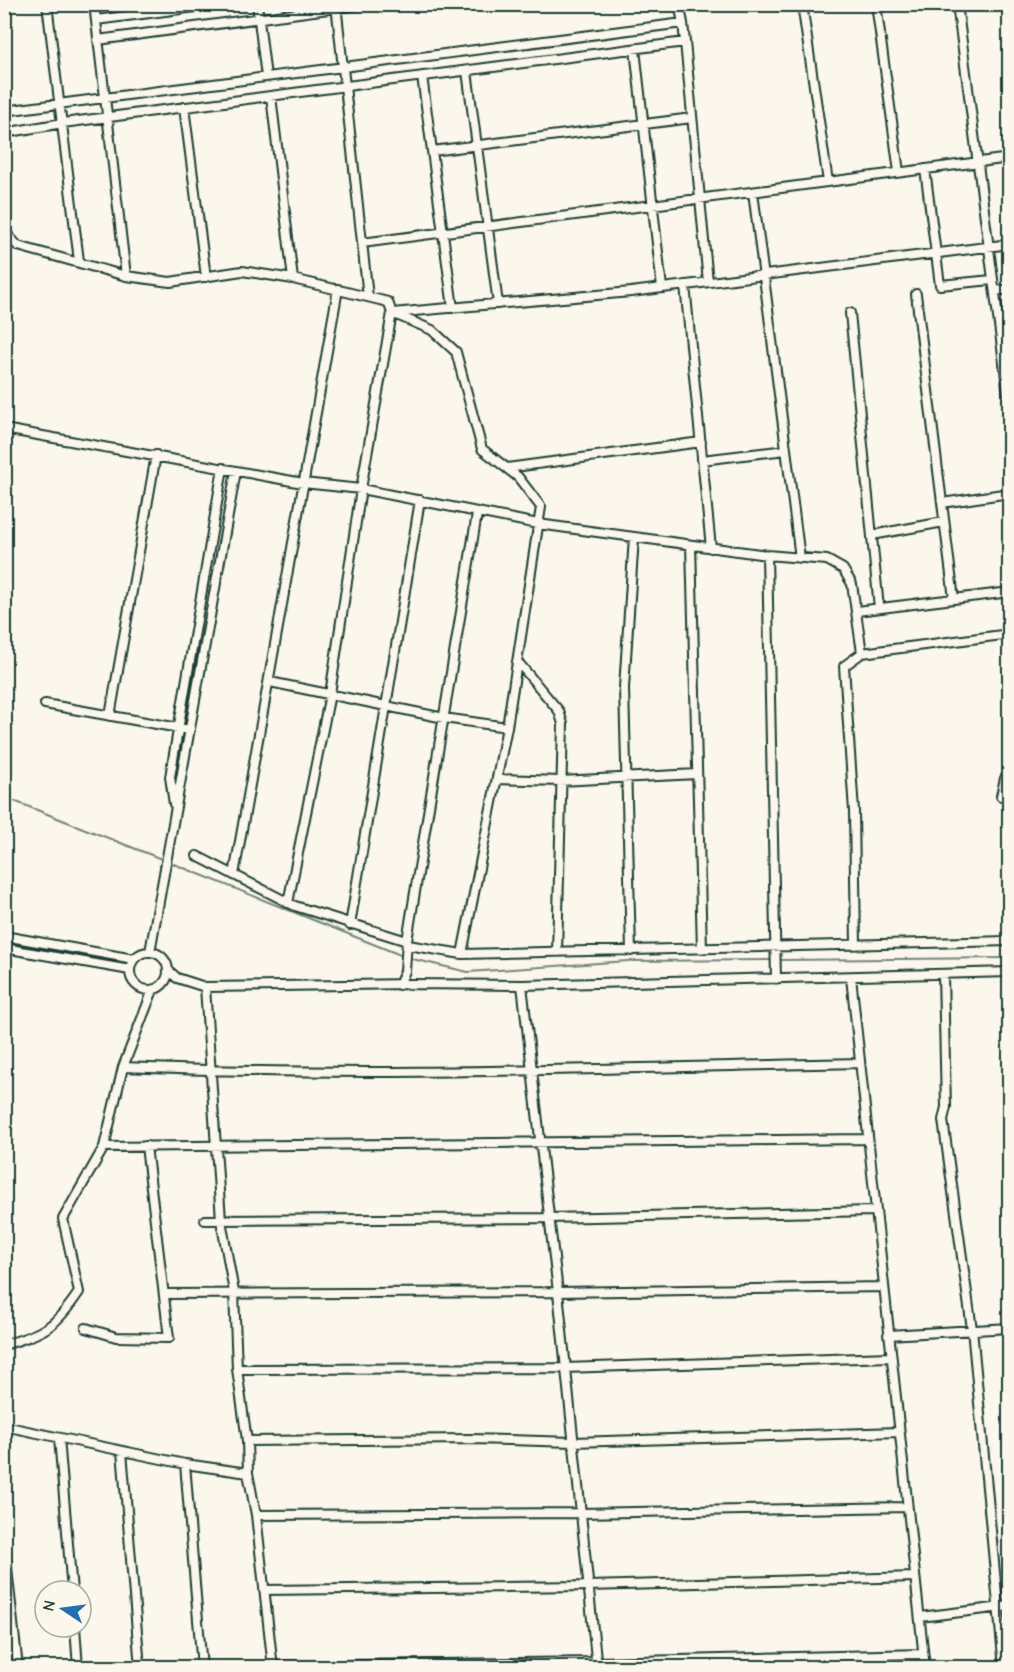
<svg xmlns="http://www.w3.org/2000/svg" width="1014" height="1672" viewBox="0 0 1014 1672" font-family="'Comic Neue',sans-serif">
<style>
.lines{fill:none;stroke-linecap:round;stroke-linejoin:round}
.stream{stroke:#74847b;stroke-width:2}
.minor-casing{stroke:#1f3d34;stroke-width:12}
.minor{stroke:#fbf7ec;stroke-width:8}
</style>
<rect width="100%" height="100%" fill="#fbf7ec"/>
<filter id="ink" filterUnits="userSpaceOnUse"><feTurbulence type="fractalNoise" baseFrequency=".0167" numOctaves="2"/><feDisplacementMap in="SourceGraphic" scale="12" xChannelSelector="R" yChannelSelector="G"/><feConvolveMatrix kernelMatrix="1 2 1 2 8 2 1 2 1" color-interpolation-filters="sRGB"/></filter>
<g filter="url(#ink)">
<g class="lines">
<path class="stream" d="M4 797 164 860
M169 862 403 956
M408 958 468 972 628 961 773 960
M778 960 1010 958"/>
<g class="minor-casing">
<path id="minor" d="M47 4 79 261
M94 4 126 276
M257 4 266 77
M336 4 368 297
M679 4 683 23
M802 4 828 182
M876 4 899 172
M957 4 1010 409
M96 20 219 4
M98 40 366 4
M685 42 708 282
M635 49 662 288
M467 71 498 304
M422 76 453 308
M271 96 293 279
M184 107 206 277
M4 111 683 23 685 42 63 123 4 133
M432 151 692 118
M925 169 940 285 992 280
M753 192 800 558
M4 231 18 246 126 276 170 282 242 271 293 279 388 302 392 313 432 330 456 352 482 449 518 477 541 507 507 727 462 954
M362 243 1010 158
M685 285 711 548
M995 291 1010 289
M916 294 954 599
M850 313 879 608
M4 429 303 483 361 489 538 524 767 555 827 560 843 569 852 584 862 653 844 666 854 811 856 945
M702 460 786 450
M507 468 701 442
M942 503 1010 493
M872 535 944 522
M691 545 702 949
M767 555 776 979
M857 611 1010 592
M862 653 1010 634
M517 661 559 711 563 724 557 952
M270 682 444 718 507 727
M45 704 190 730
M110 716 156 455
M497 779 560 781 697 774
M1001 796 1005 778 1010 776
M174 804 170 777 223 468
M197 856 295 906 407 941
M234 875 338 289
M288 903 330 694 361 489 392 313 631 292 1010 244
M350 925 420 500
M4 936 134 959
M408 945 462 954 1010 941
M4 948 130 970
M631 951 624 688 634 537
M150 952 236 471
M130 971a19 19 0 1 1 38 0a19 19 0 1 1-38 0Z
M168 970 177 978 205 987 411 984 522 985 1010 972
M943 974 946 1107 943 1120 972 1329 1004 1668
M851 977 925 1668
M399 985 405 971 407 941 477 514
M522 985 558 1292 597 1668
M205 987 221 1220 234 1292 237 1369 247 1441 248 1473 256 1515 273 1668
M123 1067C368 1078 614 1068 859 1063
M104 1147 867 1139
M205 1220 548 1218 875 1211
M164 1294 558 1292 883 1287
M86 1328 116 1337 169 1338 146 1146
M888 1335 1010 1328
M4 1345C45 1332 55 1328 79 1292L63 1219 104 1147 123 1067 153 990
M237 1369 565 1368 890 1357
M4 1426 185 1464 248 1473
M59 1438 72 1591
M247 1441 472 1439 573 1442 899 1432
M122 1451 140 1668
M185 1464 202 1668
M256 1515 580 1513 907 1507
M4 1541 18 1668
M264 1590 588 1586 915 1577
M920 1617 1010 1606
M75 1627 78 1668
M273 1666 597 1662 923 1654"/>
</g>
<use href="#minor" class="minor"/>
</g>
</g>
<rect width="1014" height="1672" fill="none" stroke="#fbf7ec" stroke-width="24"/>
<rect x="12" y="12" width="990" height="1648" fill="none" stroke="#1f3d34" stroke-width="2" filter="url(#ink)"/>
<g transform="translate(63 1609) rotate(283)"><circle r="28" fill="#fbf7ec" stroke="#a3ada2" stroke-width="1.5"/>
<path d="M0-4.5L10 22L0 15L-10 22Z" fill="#1f6fb2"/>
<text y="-9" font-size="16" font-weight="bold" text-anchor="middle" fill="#1f3d34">N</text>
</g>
</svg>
